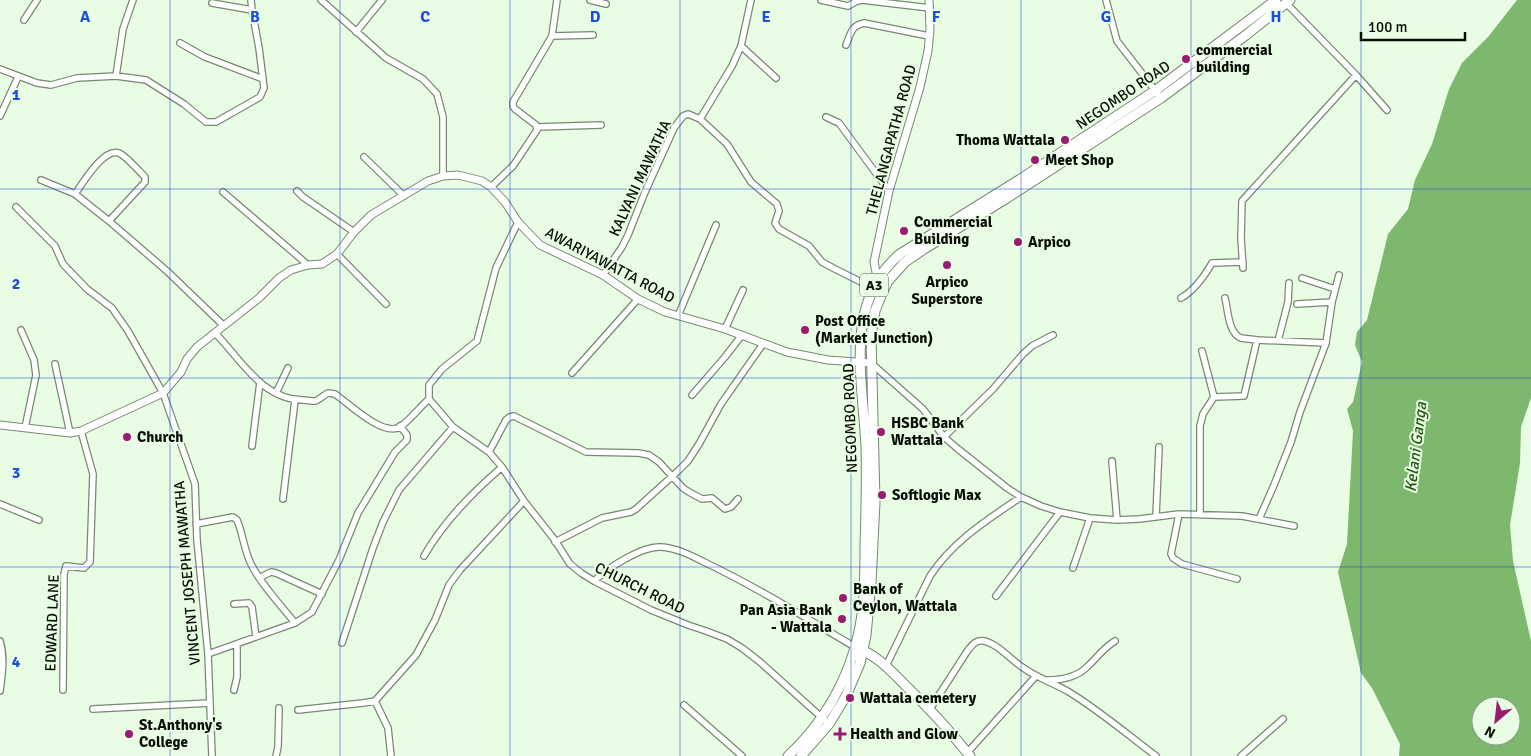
<svg xmlns="http://www.w3.org/2000/svg" width="1531" height="756" viewBox="0 0 1531 756" font-family="Signika,sans-serif">
<style>
.water{fill:#7eb86f;fill-rule:evenodd}
.lines{fill:none;stroke-linecap:round;stroke-linejoin:round}
.minor-casing{stroke:#778972;stroke-width:8}
.tertiary-casing{stroke:#778972;stroke-width:9}
.primary-casing{stroke:#778972;stroke-width:11}
.trunk-casing{stroke:#778972;stroke-width:11}
.minor{stroke:#fff;stroke-width:5.5}
.tertiary{stroke:#fff;stroke-width:7}
.primary{stroke:#fff;stroke-width:9}
.trunk{stroke:#fff;stroke-width:9}
.grid{fill:none;stroke:#1d4ed8;stroke-width:1;stroke-opacity:0.55}
.poi-dot{fill:#9a1b71;stroke:#e8fde3;stroke-width:2}
.labels{text-anchor:middle;dominant-baseline:central;stroke-width:4;stroke-linejoin:round;paint-order:stroke}
.shield{fill:#e8fde3;stroke:#4b5648;stroke-width:1}
.shield-label{font-size:14px;font-weight:bold;fill:#080e06}
.poi-label{font-size:15px;font-weight:bold;fill:#080e06;stroke:#e8fde3;text-anchor:start}
.street-label{font-size:15px;fill:#080e06;stroke:#e8fde3}
.water-label{font-size:16px;font-style:italic;fill:#22590f;stroke:#e8fde3}
.grid-label{font-size:16px;text-anchor:middle;font-weight:bold;fill:#1d4ed8;stroke:#e8fde3;stroke-width:4;stroke-linejoin:round;paint-order:stroke}
</style>
<rect width="100%" height="100%" fill="#e8fde3"/>
<path class="water" d="M1517 0H1531V398L1521 427 1520 463 1510 525 1513 561 1531 641V756H1399L1400 744 1372 688 1361 673 1338 572 1347 544 1353 431 1347 409 1353 402 1362 362 1355 345 1357 332 1367 320 1388 234 1408 209 1415 180 1432 144 1449 89 1462 63 1488 37ZM1481 706H1511V736H1481Z"/>
<g class="lines">
<g class="minor-casing">
<path id="minor" d="M321 0 386 58 423 79 437 94 443 117V176
M590 0 606 4
M821 0 848 6 857 1 862 0 930 8
M1106 0 1117 41 1161 98
M212 3 252 10
M1286 3 1356 75 1387 110
M24 20 37 0
M356 32 382 0
M552 36 593 35
M180 43 205 57 263 79
M846 45C851 33 851 26 864 23L929 36
M741 46 776 78
M0 69 37 83 51 85 77 78 116 76 146 80 184 104 206 122H216L260 97 264 88 259 48 252 10 251 0
M116 76 123 29 133 0
M0 116 18 77
M826 117 839 123 889 191
M700 119 727 144 751 182 777 204 779 211 775 223 779 229 809 246 822 262 835 269 873 288
M537 127 601 125
M364 157 404 196
M41 180 75 194 109 221 168 272 224 326
M491 187 513 166 537 130 536 125 515 109 513 106V102L552 36 557 0
M297 191 303 197 354 232
M223 192 308 265
M75 194C83 183 103 148 119 153 126 156 139 171 145 177V182L109 221
M16 207 55 246 63 264 87 289 112 308 128 331 163 393 195 484 197 540 208 654 212 756
M337 254 386 304
M1243 268 1241 238 1242 201 1356 75
M603 275 622 247 628 235 645 192 674 128 683 116 688 114 700 119 732 66 741 46 751 0
M1302 278 1335 289
M1181 298C1195 290 1204 277 1212 263L1243 262
M1225 298C1228 309 1228 333 1241 338 1246 339 1252 339 1257 340
M1297 304 1332 302
M678 316 716 225
M725 329 743 290
M21 330 34 360 36 375 25 428
M215 333C240 358 262 400 303 400 306 400 311 401 315 401 319 400 324 395 328 393L335 394C349 404 383 437 400 427 409 421 420 407 429 399V385L442 369 477 341 496 268 518 222
M1278 341 1288 302 1289 283
M1202 351 1214 397
M871 363 923 409 944 437 958 449 1007 488 1021 497 1041 506 1060 512 1090 518 1117 520 1139 519 1179 514 1242 516 1294 526
M55 364 70 433
M572 373 638 299
M276 393 288 368
M692 395 725 357 742 335
M429 399 453 427 489 452 502 467 524 501 554 539 570 564 581 573 594 581 651 610 688 625 706 631 727 639 742 648 760 662 829 724
M944 437 993 389 1023 354 1032 346 1053 335
M252 446 260 382
M489 452 506 420 510 417 514 416 586 452 638 453 649 455 659 462 683 488 689 492 702 499 712 498 725 509 731 507 738 499
M1112 461 1117 520
M283 499 295 400
M0 504 39 520
M1179 514 1171 554 1173 558 1182 564 1237 579
M1200 514V426L1203 414 1214 397 1244 396 1257 340 1326 343
M1156 517 1159 447
M1259 519 1274 485 1291 442 1300 412 1326 343 1332 302 1339 275
M196 524 233 517 237 520C243 534 244 550 251 564 262 586 280 604 295 623
M555 542 602 518 631 512 636 509 678 471 688 461 699 444 721 404 763 344
M424 556C444 521 472 493 502 467
M1073 568 1090 518
M259 578 271 572 276 573 322 594
M594 581C608 568 641 546 661 547 678 548 694 557 708 564 759 588 807 619 855 647
M996 596 1060 512
M234 604 249 603 252 607 256 637
M0 641C5 658 2 674 0 691
M342 643 373 548 383 522 399 490 453 427
M208 654 295 623 312 612 339 560 358 513 395 452 407 440V435L400 426
M886 666 930 576C953 541 987 520 1021 497
M1047 680C1060 680 1077 677 1087 667 1098 657 1102 649 1115 641
M63 690 64 574 66 566 84 568 90 562 93 474 81 431
M234 690 237 677V644
M375 701 416 655 435 620 449 585 460 570 524 501
M684 705 742 756
M93 709 210 703
M930 709 968 650C973 644 976 640 984 641 998 644 1010 659 1022 667 1037 678 1054 683 1069 692 1100 711 1128 735 1156 756
M298 710 363 703 375 701 388 728 391 756
M967 753 1036 676
M276 756 278 747 279 708
M1241 756 1283 719"/>
</g>
<g class="tertiary-casing">
<path id="tertiary" d="M883 278 876 272 874 262 889 191 920 87 928 51 930 30 929 0
M0 425 70 433 81 431 163 393 181 372 187 359 197 347 259 298 279 278 291 270 308 265 322 264 337 254 354 232 371 215 428 181 443 176 458 175 482 181 491 187 505 202 518 222 540 245 603 275 638 299 665 312 725 329 787 352 828 360 871 363"/>
</g>
<g class="primary-casing">
<path id="primary" d="M857 648C878 656 891 671 906 686 929 708 950 731 970 756"/>
</g>
<g class="trunk-casing">
<path id="trunk" d="M788 756C831 716 857 664 863 606 865 586 865 566 865 546 866 513 867 480 866 447 863 381 843 302 900 254L1019 180 1156 90 1276 0
M801 756 829 724 846 696 860 663 866 635 871 583 875 502 871 336 875 311 882 293 888 281 905 262 924 249 1007 198 1161 98 1246 35 1290 0"/>
</g>
<use href="#minor" class="minor"/>
<use href="#tertiary" class="tertiary"/>
<use href="#primary" class="primary"/>
<use href="#trunk" class="trunk"/>
</g>
<path class="grid" d="M170 0V756M340 0V756M510 0V756M680 0V756M851 0V756M1021 0V756M1191 0V756M1361 0V756M0 189H1531M0 378H1531M0 567H1531"/>
<g class="poi-dot">
<circle cx="1186" cy="59" r="5"/>
<circle cx="1065" cy="140" r="5"/>
<circle cx="1035" cy="160" r="5"/>
<circle cx="904" cy="231" r="5"/>
<circle cx="1018" cy="242" r="5"/>
<circle cx="947" cy="265" r="5"/>
<circle cx="805" cy="330" r="5"/>
<circle cx="881" cy="432" r="5"/>
<circle cx="127" cy="437" r="5"/>
<circle cx="882" cy="495" r="5"/>
<circle cx="843" cy="598" r="5"/>
<circle cx="842" cy="619" r="5"/>
<circle cx="850" cy="698" r="5"/>
<circle cx="129" cy="734" r="5"/>
<path d="M837.5 726.5h5v5h5v5h-5v5h-5v-5h-5v-5h5z"/>
</g>
<g class="labels">
<rect class="shield" x="860" y="273.5" width="28" height="23" rx="4"/>
<g class="shield-label">
<text x="874" y="285">A3</text>
</g>
<g class="poi-label">
<text x="1196" y="50">commercial<tspan x="1196" dy="17">building</tspan></text>
<text x="1055" y="140" text-anchor="end">Thoma Wattala</text>
<text x="1045" y="160">Meet Shop</text>
<text x="914" y="222">Commercial<tspan x="914" dy="17">Building</tspan></text>
<text x="1028" y="242">Arpico</text>
<text x="947" y="282" text-anchor="middle">Arpico<tspan x="947" dy="17">Superstore</tspan></text>
<text x="815" y="321">Post Office<tspan x="815" dy="17">(Market Junction)</tspan></text>
<text x="891" y="423">HSBC Bank<tspan x="891" dy="17">Wattala</tspan></text>
<text x="137" y="437">Church</text>
<text x="892" y="495">Softlogic Max</text>
<text x="853" y="589">Bank of<tspan x="853" dy="17">Ceylon, Wattala</tspan></text>
<text x="832" y="610" text-anchor="end">Pan Asia Bank<tspan x="832" dy="17">- Wattala</tspan></text>
<text x="860" y="698">Wattala cemetery</text>
<text x="139" y="725">St.Anthony's<tspan x="139" dy="17">College</tspan></text>
<text x="850" y="734">Health and Glow</text>
</g>
<g class="street-label">
<text transform="translate(1123 95) rotate(-34)">NEGOMBO ROAD</text>
<text transform="translate(891 140) rotate(-75)">THELANGAPATHA ROAD</text>
<text transform="translate(640 178) rotate(-65)">KALYANI MAWATHA</text>
<text transform="translate(610 265) rotate(28)">AWARIYAWATTA ROAD</text>
<text transform="translate(850 418) rotate(-92)">NEGOMBO ROAD</text>
<text transform="translate(187 573) rotate(-95)">VINCENT JOSEPH MAWATHA</text>
<text transform="translate(640 588) rotate(26)">CHURCH ROAD</text>
<text transform="translate(52 623) rotate(-88)">EDWARD LANE</text>
</g>
<g class="water-label">
<text transform="translate(1416 447) rotate(-83)">Kelani Ganga</text>
</g>
</g>
<g class="grid-label">
<text x="85" y="22">A</text>
<text x="255" y="22">B</text>
<text x="425" y="22">C</text>
<text x="595" y="22">D</text>
<text x="766" y="22">E</text>
<text x="936" y="22">F</text>
<text x="1106" y="22">G</text>
<text x="1276" y="22">H</text>
<text x="16" y="100">1</text>
<text x="16" y="289">2</text>
<text x="16" y="478">3</text>
<text x="16" y="667">4</text>
</g>
<g transform="translate(1496 721) rotate(208)"><circle r="24" fill="#e8fde3" stroke="#8e9d8b"/>
<path d="M0-4L9 19L0 12L-9 19Z" fill="#9a1b71"/>
<text y="-8" font-size="14" font-weight="bold" text-anchor="middle" fill="#080e06">N</text>
</g>
<path d="M1361 32v8h104v-8" fill="none" stroke="#080e06" stroke-width="2.5"/>
<text x="1368" y="32" font-size="15" fill="#080e06" stroke="#e8fde3" stroke-width="4" paint-order="stroke">100 m</text>
</svg>
